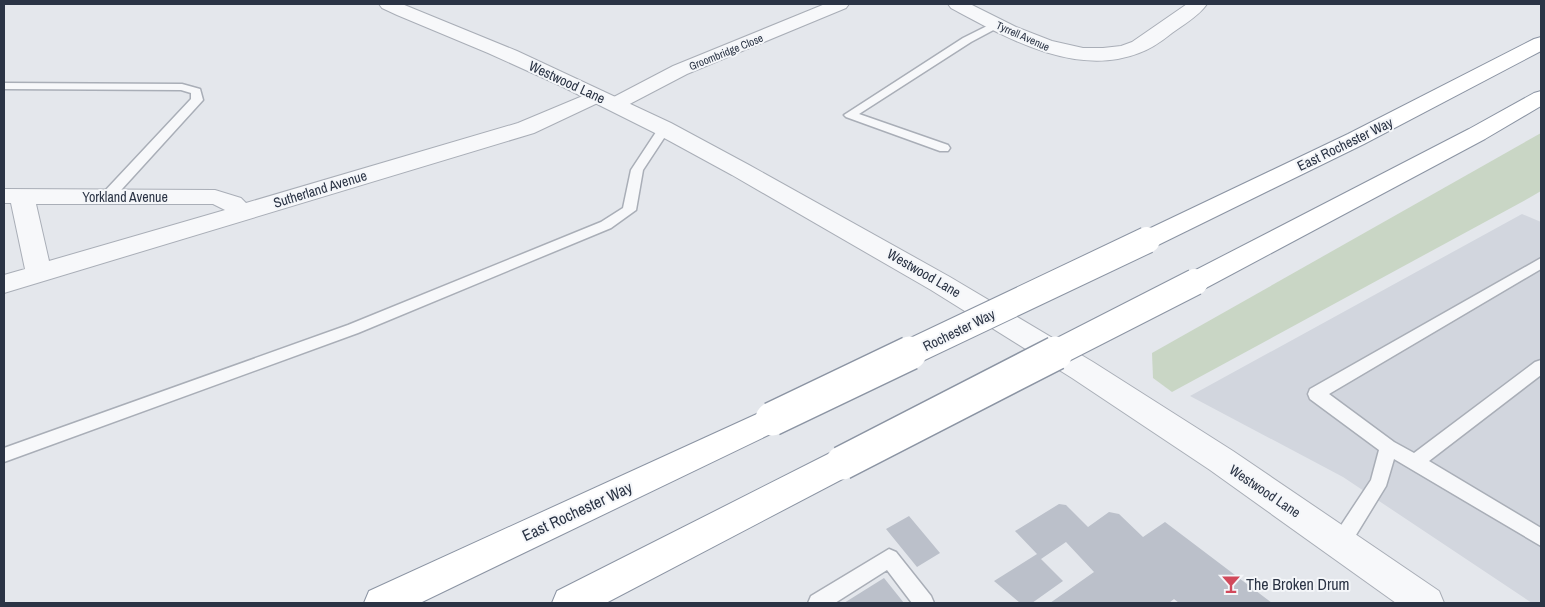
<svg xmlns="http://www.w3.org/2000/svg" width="1545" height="607" viewBox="0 0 1545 607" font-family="'Archivo Narrow',sans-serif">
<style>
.built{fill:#d2d6de}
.green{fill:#c9d6c5}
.building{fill:#bbc0ca}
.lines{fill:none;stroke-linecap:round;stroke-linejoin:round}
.service-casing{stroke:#a9aeb7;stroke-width:3}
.minor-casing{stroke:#a9aeb7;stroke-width:2}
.tertiary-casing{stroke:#a9aeb7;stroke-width:2}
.trunk-casing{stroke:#8b94a3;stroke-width:2}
.service{fill:#f7f8fa;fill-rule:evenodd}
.minor{fill:#f7f8fa;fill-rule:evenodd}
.tertiary{fill:#f7f8fa;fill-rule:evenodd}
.trunk{fill:#fff;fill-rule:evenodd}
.trunk-bridge-far1-casing{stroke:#8b94a3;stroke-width:28;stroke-linecap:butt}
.trunk-bridge-casing{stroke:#8b94a3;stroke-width:36;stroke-linecap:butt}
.trunk-bridge-far1{stroke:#fff;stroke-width:26}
.trunk-bridge{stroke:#fff;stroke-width:33}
.labels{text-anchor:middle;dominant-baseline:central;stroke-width:4;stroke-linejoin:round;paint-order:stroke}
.far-street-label{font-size:11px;fill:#2b3445;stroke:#f4f6f9}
.street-label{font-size:14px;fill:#2b3445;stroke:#f4f6f9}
.near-street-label{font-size:16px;fill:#2b3445;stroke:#f4f6f9}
.near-poi-label{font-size:16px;fill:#2b3445;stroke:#f4f6f9;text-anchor:start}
</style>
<rect width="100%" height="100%" fill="#e4e7ec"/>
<path class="built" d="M1522 214 1541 222V603H1532L1343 477 1190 396Z"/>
<path class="green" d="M1541 133V191L1529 198 1172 392 1153 378 1152 353Z"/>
<path class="building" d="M1059 504 1066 505 1088 527 1109 512 1119 514 1143 537 1165 522 1272 603H1192L1190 602 1179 603 1174 599 1169 603H1050L1094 572 1066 542 1041 559 1063 581 1032 603H1020L994 581 1037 554 1015 531Z
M909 516 940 553 917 567 886 529Z
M884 578 904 603H844Z"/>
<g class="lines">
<g class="service-casing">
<path id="service" d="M997 21 1001 22V26L971 42 859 114 948 145 950 148 948 151H940L846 117 844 115 963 38Z
M4 83 182 84 200 89 203 100 112 200 107 201 100 197 102 194 191 99V93L181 90 4 89Z
M664 125 670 129 643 170 636 210 611 228 358 333 4 462V448L348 325 601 222 623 208 631 170 660 126Z
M1541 258V269L1329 394 1394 442 1414 453 1535 362 1541 360V375L1429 461 1541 528V546L1394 459 1386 486 1348 548 1341 551 1334 548 1331 542 1334 536 1371 480 1379 450 1310 399 1308 394 1310 389Z
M889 549 896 552 931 596 934 603H912L887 570 835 603H808L811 596Z"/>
</g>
<g class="minor-casing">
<path id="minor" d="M825 4H849L846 8 687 74 622 108 615 110 608 108 604 104 608 100 673 66Z
M948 4H970L1016 27 1052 41 1083 48H1103L1121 46 1132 42 1187 4H1207C1199 16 1183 25 1172 33 1162 41 1151 49 1139 53 1075 78 1005 37 951 8Z
M597 90 604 92 607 96 604 100 534 133 4 293V275L25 269 11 203H4V189L215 190 241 198 246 203 518 123ZM36 204H213L225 210 49 261Z"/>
</g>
<g class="tertiary-casing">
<path id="tertiary" d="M379 4H402L517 51 671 123 749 165 950 277 1093 362 1233 451 1439 591 1444 603H1396L1210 470 1072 378 931 290 732 175 655 133 561 86 488 53 397 15 382 8Z"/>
</g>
<g class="trunk-casing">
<path id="trunk" d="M1541 37V51L1364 144 1156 246 1147 248 1138 246 1134 240 1138 234 1348 134 1534 39Z
M1541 91V106L1485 139 1204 289 1195 291 1186 289 1182 282 1186 275 1469 129 1534 93Z
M772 407 783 410 788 419 783 428 420 603H364L369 591Z
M842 449 854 453 858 463 854 473 606 603H552L557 591 830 453Z"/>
</g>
<use href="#service" class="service"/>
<use href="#minor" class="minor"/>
<use href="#tertiary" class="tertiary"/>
<use href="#trunk" class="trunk"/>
<g class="trunk-bridge-far1-casing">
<path id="trunk-bridge-far1" d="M907 354 1147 240
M1054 354 1195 282"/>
</g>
<g class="trunk-bridge-casing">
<path id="trunk-bridge" d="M772 419 910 353
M842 463 1056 353"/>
</g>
<use href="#trunk-bridge-far1" class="trunk-bridge-far1"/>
<use href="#trunk-bridge" class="trunk-bridge"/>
</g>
<defs>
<g id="bar-bare" transform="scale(1.5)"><path d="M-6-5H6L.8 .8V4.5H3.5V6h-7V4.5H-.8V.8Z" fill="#d1495b" stroke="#f4f6f9" stroke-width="2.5" paint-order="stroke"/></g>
</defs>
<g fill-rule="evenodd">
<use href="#bar-bare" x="1231" y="584"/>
</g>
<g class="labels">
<g class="far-street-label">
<text transform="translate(1023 36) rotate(24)">Tyrrell Avenue</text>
<text transform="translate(726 52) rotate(-22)">Groombridge Close</text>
</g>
<g class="street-label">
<text transform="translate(567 82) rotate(25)">Westwood Lane</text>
<text transform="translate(1345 144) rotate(-26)">East Rochester Way</text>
<text transform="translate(320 189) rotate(-17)">Sutherland Avenue</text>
<text x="125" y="197">Yorkland Avenue</text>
<text transform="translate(924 273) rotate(30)">Westwood Lane</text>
<text transform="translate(959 330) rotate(-26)">Rochester Way</text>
<text transform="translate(1265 491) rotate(34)">Westwood Lane</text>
</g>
<g class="near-street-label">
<text transform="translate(577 511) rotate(-25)">East Rochester Way</text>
</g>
<g class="near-poi-label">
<text x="1246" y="584">The Broken Drum</text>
</g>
</g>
<rect width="1545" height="607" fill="none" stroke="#2b3445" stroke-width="10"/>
</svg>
